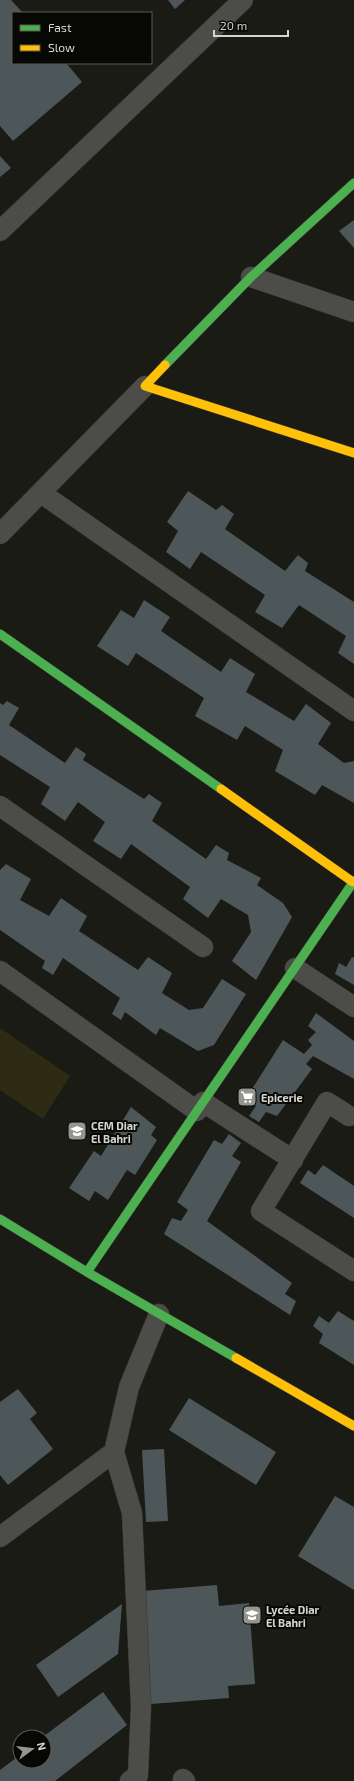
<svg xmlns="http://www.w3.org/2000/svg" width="354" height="1781" viewBox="0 0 354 1781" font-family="'Exo 2',sans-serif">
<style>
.green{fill:#2d2b13}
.building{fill:#4d5759}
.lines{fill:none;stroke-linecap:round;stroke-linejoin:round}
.street-casing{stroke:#373733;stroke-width:21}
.fast-casing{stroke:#373733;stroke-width:10}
.slow-casing{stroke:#373733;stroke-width:10}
.street{stroke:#4c4c48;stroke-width:20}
.fast{stroke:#4caf50;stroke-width:9}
.slow{stroke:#ffc107;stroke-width:9}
.labels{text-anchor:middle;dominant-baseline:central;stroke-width:4;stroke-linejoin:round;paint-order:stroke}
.poi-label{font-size:11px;font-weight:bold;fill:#d6d6d1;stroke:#070704;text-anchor:start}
</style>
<rect width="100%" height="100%" fill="#1b1b16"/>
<path class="green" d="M0 1028 70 1076 43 1119 0 1090Z"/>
<path class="building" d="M0 0H11L23 13H13V63H66L82 82 13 141 0 126Z
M168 0H185L175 9Z
M0 156 11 168 0 177Z
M354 220V248L339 231Z
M188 491 216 510 222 505 234 514 225 529 285 571 298 555 308 563 305 571 354 602V664L338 653 346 636 299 605 282 628 255 612 265 595 201 552 190 569 166 552 178 531 167 522Z
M144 600 170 617 161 631 221 672 230 658 255 674 246 692 294 721 306 704 331 723 318 744 344 763 354 761V803L322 785 315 795 275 771 283 750 245 726 237 740 195 716 204 698 136 653 128 666 97 646 121 610 134 618Z
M7 701 19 708 9 725 65 763 76 747 86 754 83 760 144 799 149 794 162 803 152 821 206 859 216 845 229 853 227 860 261 878 257 885 283 903 292 917 256 980 232 961 251 932 248 915 221 899 208 918 183 899 190 887 131 844 121 859 93 841 105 822 78 802 65 821 41 804 50 787 0 755V703L3 705Z
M6 864 31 879 20 900 49 916 61 898 87 916 79 931 138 970 148 957 172 973 162 993 189 1010 203 1008 222 979 246 994 214 1045 198 1051 160 1028 156 1035 125 1012 121 1020 112 1014 120 998 63 958 53 975 42 968 45 961 0 930V870Z
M352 957 354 958V985L335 974 339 963 346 967Z
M316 1013 354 1041V1079L313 1056 306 1064 312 1069 277 1116 266 1112 259 1122 249 1116 256 1106 247 1097 283 1040 304 1054 312 1045 308 1040 316 1032 308 1026Z
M131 1107 156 1127 151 1135 157 1140 135 1175 127 1170 108 1200 95 1191 89 1201 69 1188 94 1151 101 1156Z
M229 1134 241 1143 232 1156 241 1162 207 1221 292 1283 285 1294 296 1301 290 1315 164 1234 172 1218 181 1221 188 1210 177 1202 214 1140 222 1144Z
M323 1165 354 1186V1218L300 1183 308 1170 315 1175Z
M338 1311 354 1321V1365L319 1343 323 1334 313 1326 319 1316 329 1323Z
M18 1389 37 1413 30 1419 53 1449 8 1485 0 1475V1402Z
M189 1398 276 1452 256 1485 169 1430Z
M164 1449 168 1521 146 1522 142 1450Z
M335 1496 354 1507V1590L298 1556Z
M217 1585 219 1606 249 1603 255 1684 228 1686 229 1698 151 1704 142 1591Z
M122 1604 118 1654 58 1697 36 1665Z
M103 1692 127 1725 55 1781H0V1770L20 1755V1761H44V1736Z"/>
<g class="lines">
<g class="street-casing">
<path id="street" d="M0 231 243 0
M251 277 354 312
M41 493 354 711
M0 534 145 386
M0 806 203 947
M295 968 354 1007
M0 971 197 1111
M203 1102 293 1160
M349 1116 327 1102 261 1211 354 1271
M114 1452 132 1513 141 1706 138 1775 130 1781
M0 1537 114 1452 129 1387 159 1314
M183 1779 185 1781"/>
</g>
<g class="fast-casing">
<path id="fast" d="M165 365 251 277 354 183
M0 634 221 789
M0 1219 87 1272 236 1358
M87 1272 354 881"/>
</g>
<g class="slow-casing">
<path id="slow" d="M165 365 145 386 354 453
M221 789 353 882
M236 1358 354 1426"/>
</g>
<use href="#street" class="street"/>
<use href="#fast" class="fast"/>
<use href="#slow" class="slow"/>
</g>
<defs>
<g id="supermarket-square" transform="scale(1)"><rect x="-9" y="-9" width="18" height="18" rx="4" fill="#959590" stroke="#070704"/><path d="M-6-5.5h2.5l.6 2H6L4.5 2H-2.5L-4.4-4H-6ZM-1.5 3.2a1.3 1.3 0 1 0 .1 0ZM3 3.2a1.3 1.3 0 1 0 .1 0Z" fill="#fff"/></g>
<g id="school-square" transform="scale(1)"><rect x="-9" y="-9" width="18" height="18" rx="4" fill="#959590" stroke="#070704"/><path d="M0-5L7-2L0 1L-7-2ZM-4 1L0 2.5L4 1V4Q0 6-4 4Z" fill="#fff"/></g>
</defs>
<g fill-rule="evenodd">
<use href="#supermarket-square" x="247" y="1097"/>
<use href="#school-square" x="77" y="1131"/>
<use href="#school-square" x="252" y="1615"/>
</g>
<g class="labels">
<g class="poi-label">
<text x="261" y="1097">Epicerie</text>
<text x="91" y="1125">CEM Diar<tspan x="91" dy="13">El Bahri</tspan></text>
<text x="266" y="1609">Lycée Diar<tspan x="266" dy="13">El Bahri</tspan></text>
</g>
</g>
<rect x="12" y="12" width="140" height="52" fill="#070704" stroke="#5a5a56"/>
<rect x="20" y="25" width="20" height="6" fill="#4caf50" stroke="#5a5a56"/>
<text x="48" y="32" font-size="12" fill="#d6d6d1">Fast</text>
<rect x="20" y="45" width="20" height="6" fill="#ffc107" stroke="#5a5a56"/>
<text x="48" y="52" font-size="12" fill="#d6d6d1">Slow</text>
<g transform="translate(32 1749) rotate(75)"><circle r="19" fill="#070704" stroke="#5a5a56"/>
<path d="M0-3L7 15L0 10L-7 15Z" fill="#959590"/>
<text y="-6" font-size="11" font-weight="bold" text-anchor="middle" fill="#d6d6d1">N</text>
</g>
<path d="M214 30v6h74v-6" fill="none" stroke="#d6d6d1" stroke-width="2"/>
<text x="220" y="30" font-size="12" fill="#d6d6d1" stroke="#070704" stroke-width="3" paint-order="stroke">20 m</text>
</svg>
